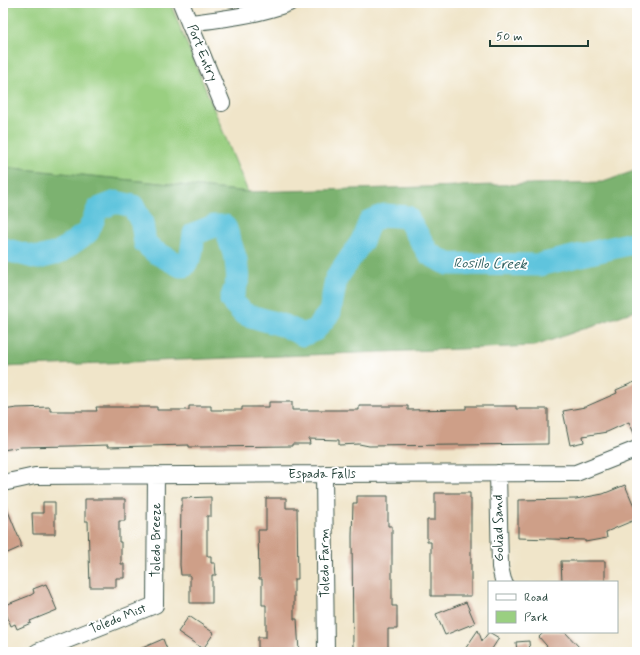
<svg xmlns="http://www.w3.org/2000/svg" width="640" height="655" viewBox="0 0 640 655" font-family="Mynerve,sans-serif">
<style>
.green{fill:#9acf81;stroke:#5c865a}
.forest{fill:#7bb26f;stroke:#4d7852}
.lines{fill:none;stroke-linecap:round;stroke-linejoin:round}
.river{stroke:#5fc4dd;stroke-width:23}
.building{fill:#ce9f88}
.minor-casing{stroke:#3e564a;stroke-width:18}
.minor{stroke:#fff;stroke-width:16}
.labels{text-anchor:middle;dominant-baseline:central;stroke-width:3.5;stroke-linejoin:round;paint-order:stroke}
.street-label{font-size:13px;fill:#1f3d34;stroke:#fff}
.water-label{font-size:14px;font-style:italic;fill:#2f5f5e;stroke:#fff}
</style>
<rect width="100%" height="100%" fill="#fff"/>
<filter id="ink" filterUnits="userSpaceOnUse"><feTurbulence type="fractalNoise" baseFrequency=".025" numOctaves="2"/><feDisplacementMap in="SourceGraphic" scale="8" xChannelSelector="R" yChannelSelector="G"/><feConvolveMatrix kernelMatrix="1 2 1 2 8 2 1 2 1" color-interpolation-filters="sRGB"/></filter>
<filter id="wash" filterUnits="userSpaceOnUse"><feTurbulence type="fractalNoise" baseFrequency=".012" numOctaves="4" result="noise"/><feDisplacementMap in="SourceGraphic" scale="16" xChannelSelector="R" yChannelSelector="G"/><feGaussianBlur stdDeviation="0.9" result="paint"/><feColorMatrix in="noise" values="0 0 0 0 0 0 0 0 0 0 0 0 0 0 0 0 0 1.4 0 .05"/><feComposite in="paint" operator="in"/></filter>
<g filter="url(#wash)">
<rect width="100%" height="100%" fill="#f0e5c9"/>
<path class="green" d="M3 3H170L248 192 3 167Z"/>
<path class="forest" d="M3 167 248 192 603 182 637 170V310L535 346 3 367Z"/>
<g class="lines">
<path class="river" d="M3 249 38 258 58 253 88 232 98 209 116 202 133 206 142 223 145 243 155 252 181 266H184L191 255 194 234 214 226H225L236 260 238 279 231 300 244 314 285 326 303 335 315 330 330 312 336 279 362 241 370 221 385 215 407 217 429 254 448 264 539 265 637 242"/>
</g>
<g id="blocks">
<path class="building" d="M637 381V440L629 422 607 432 583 436 584 442 570 445 563 411 585 407 617 393 616 390Z
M269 402H292V410H359V406H408V410L466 409V406H516V409H548V444L369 446 359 444 339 445V440L309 439 310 444H292V446L202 447H189V445L108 447V445L71 446 21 447 3 450V410L17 408 50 407V411H97L96 407H157V410H189V406H211V410H242V407H269Z
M625 485 637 513V519L606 532 607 538 585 542V540L518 538V500L576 499 603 494Z
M435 493H470V499H471V596H431V542H427V520H435Z
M357 496H388V526H392V606H397V629H388V652H353L352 536 353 503H357Z
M211 497V516H207V556H211V563H215L216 575H212V603H190V575H181L180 565 181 505H182V498Z
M266 498H286V508H297L298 579H294V619H297L299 652H258V637H266V605H262V579H259L258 530H266Z
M3 499 21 543V547L3 555Z
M85 499H125V521H119V542H121V564H124V578H116V587H90L88 521H85Z
M43 502H55V534H33L32 513H43Z
M561 561H605V582H562Z
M46 584 57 610 30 621 31 623 17 629 15 624 11 626 3 606 31 595 34 593 33 589Z
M466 602 475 623 445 635 436 614Z
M189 616 214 633 203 649 178 632Z
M478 630 482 641 489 632 499 638 490 652H463Z
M544 632H565L579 647 573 652H552L539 637Z
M163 639 168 652H133Z
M529 641 530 652H517L516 642Z"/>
</g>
</g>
<g filter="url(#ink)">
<use href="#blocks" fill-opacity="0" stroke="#3e564a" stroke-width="1"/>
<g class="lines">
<g class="minor-casing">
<path id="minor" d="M181 3 222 103
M189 23C223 19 257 15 289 3
M498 473 500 567 503 580 504 582
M324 474 326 652
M3 483 35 476 324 474 576 473 637 449
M37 652 155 605 156 475"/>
</g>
<use href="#minor" class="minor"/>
</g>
</g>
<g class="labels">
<g class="street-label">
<text transform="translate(202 53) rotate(68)">Port Entry</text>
<text x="322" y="474">Espada Falls</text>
<text transform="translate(499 528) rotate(-91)">Goliad Sand</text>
<text transform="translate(156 540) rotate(-90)">Toledo Breeze</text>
<text transform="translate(325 563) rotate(-91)">Toledo Farm</text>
<text transform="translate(118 619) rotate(-22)">Toledo Mist</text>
</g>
<g class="water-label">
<text transform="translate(490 264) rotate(1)">Rosillo Creek</text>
</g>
</g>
<rect width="640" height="655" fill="none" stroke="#fff" stroke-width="16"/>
<rect x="488" y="581" width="130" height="52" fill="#ffffff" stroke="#a5b1ae"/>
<rect x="496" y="594" width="20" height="6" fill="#ffffff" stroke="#a5b1ae"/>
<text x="524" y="601" font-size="12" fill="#1f3d34">Road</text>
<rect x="496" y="611" width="20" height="12" fill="#9acf81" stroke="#a5b1ae"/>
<text x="524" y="621" font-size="12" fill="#1f3d34">Park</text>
<path d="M490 40v6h98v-6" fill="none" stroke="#1f3d34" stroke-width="2"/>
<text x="496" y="40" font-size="12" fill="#1f3d34" stroke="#ffffff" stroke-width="3" paint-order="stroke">50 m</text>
</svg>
